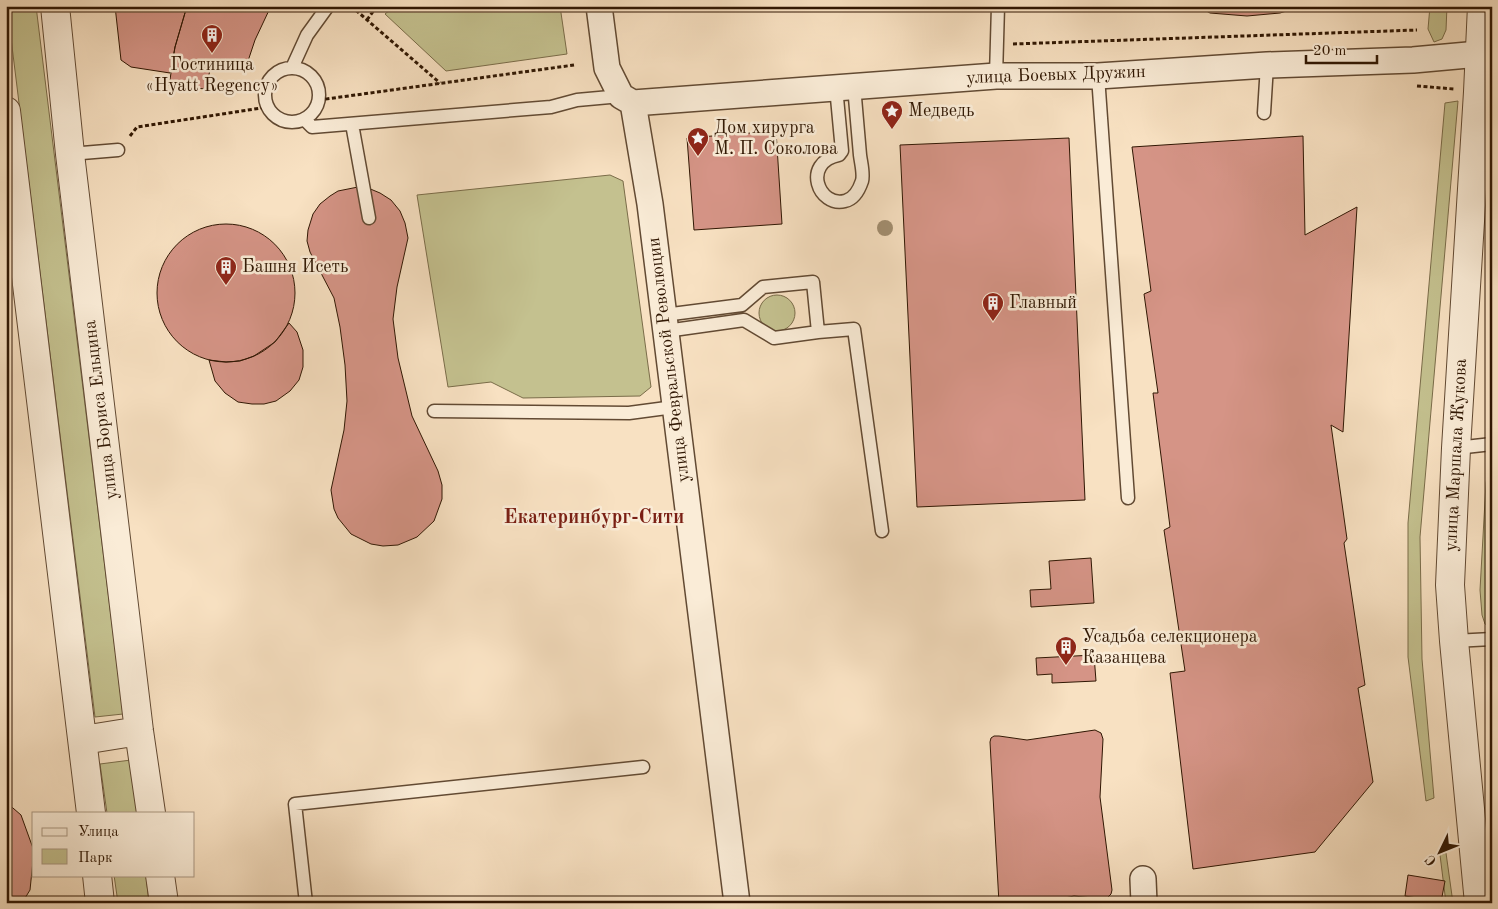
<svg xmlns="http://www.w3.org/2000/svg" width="1498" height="909" viewBox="0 0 1498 909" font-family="'Old Standard TT',serif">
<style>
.green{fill:#c4c18f;stroke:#7a6c49}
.building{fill:#d59486;stroke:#301703}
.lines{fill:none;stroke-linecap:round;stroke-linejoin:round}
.service-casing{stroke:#624a33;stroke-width:15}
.minor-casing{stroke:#624a33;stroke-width:28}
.tertiary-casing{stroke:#624a33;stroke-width:30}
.path{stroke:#301703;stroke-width:3;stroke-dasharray:4 2.5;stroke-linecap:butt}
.service{stroke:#faecd7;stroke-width:12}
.minor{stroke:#faecd7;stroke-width:25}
.tertiary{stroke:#faecd7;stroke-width:28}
.tree{fill:#a28e70}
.labels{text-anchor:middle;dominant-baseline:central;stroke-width:5;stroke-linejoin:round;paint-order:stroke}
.poi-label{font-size:18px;fill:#301703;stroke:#faecd7;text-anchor:start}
.street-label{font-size:18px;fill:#301703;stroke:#faecd7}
.quarter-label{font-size:20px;font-weight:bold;fill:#7a1f14;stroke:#faecd7}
</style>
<rect width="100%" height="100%" fill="#f8e1c2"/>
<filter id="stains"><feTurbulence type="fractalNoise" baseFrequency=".004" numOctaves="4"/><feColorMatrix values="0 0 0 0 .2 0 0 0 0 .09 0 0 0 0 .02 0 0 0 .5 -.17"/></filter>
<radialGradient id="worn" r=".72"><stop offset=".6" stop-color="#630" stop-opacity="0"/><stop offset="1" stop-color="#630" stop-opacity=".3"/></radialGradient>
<path class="green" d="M7 6H36L123 714 95 717Z
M395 6H560L567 54 446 71 385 14Z
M1430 6H1447L1446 30 1442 39 1434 42 1428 29Z
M1458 101 1420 537 1422 659 1434 798 1426 801 1408 657V523L1445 103Z
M610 175 623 181 651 387 640 396 523 398 491 382 448 387 417 195Z
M759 313a18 18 0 1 1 36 0a18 18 0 1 1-36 0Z
M1492 468V629L1485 624 1482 615 1480 590 1486 483 1488 472Z
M131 760 138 813H107L100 764Z
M1446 853 1453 903H1446L1440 855Z
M114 875H146L149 903H118Z"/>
<path class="building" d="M115 6H187L175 47 170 73 131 67 121 60Z
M187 6H271L255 40 246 67 212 60 206 89 169 86 175 47Z
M1197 6H1303L1280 13 1247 16 1210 13Z
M776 131 782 224 694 230 687 138Z
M1303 136 1305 235 1357 207 1343 432 1331 425 1347 539 1344 543 1365 685 1358 688 1373 782 1315 852 1193 869 1170 673 1185 671 1164 530 1170 527 1153 393H1158L1144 294 1151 291 1132 147Z
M1069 138 1085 500 917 507 900 145Z
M358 187 368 188 380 193 391 200 400 211 405 223 408 238 397 287 393 319 398 358 412 416 438 471 442 485V499L434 521 417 537 398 545 383 546 371 544 351 534 338 518 334 509 331 490 344 430 347 401 345 365 340 327 334 298 310 252 307 241 308 230 313 214 320 204 330 196 338 191Z
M157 293a69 69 0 1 1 138 0a69 69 0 1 1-138 0Z
M289 323 297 332 303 350V367L299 380 290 391 276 401 264 404H252L238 402 225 393 215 381 209 360 226 362 240 361 254 356 275 342Z
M1091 558 1094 603 1031 607 1030 590 1051 589 1049 561Z
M1094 655 1096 681 1052 683V674L1037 675 1036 658Z
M1095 730 1101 733 1103 739 1100 797 1112 890 1111 894 1107 898 1102 899 1074 896 1042 903H999L990 742 991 738 994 736H999L1027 740Z
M6 802 21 815 34 851 30 890 22 903H6Z
M1408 875 1445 881 1441 902 1405 896Z"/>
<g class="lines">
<g class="service-casing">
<path id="service" d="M292 68 307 35 328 6
M265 95a27 27 0 1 1 54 0a27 27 0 1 1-54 0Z
M996 76 998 6
M1098 76 1128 498
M836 87 842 151 839 155C801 163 819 208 845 201 854 199 859 190 862 181 864 174 861 163 860 155 858 132 856 109 854 86
M1264 113 1267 65
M304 119 312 127 551 107 577 100 621 96
M352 124 369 218
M70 154 118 150
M664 315 742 305 763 287 813 282 818 332 774 338 744 320 666 331
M818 332 854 329 882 531
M434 411 629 413 674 407
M1456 448 1492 444
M1454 641 1492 639
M306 903 295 804 643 767"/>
</g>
<g class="minor-casing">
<path id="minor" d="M599 6 607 68 621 96 633 103 650 204 737 903
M633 103 996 76H1098L1267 65 1413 60 1479 54
M1143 879 1144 903"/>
</g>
<g class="tertiary-casing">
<path id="tertiary" d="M55 6 70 154 139 731 151 813
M6 111 91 813
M83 740 139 731
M97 875 100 903
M160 875 164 903
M1479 903 1454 641 1450 585 1456 448 1478 92 1482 6"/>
</g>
<path class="path" d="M351 6 440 83
M367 20 377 6
M1013 44 1417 30
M1417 86 1454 89
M319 100 574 65
M130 136 137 127 268 107"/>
<use href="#service" class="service"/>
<use href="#minor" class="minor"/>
<use href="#tertiary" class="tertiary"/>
</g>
<circle class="tree" cx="885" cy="228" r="8"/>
<defs>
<g id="building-pin" transform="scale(1.125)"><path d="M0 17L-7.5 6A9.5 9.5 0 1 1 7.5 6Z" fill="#8f2418" stroke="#faecd7"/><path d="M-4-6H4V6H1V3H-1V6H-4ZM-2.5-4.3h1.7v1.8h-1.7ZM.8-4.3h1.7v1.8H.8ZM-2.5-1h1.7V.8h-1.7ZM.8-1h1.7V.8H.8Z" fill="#fff"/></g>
<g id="sight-pin" transform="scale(1.125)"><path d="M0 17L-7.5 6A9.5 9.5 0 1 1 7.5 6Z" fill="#8f2418" stroke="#faecd7"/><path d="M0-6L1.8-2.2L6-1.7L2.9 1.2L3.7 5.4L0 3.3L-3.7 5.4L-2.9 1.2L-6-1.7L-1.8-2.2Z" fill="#fff"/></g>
</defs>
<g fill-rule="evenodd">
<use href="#building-pin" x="212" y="35"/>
<use href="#sight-pin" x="892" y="111"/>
<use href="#sight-pin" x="698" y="138"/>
<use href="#building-pin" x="226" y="267"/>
<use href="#building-pin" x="993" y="303"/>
<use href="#building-pin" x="1066" y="647"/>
</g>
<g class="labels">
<g class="poi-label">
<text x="212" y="65" text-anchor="middle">Гостиница<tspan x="212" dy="21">«Hyatt Regency»</tspan></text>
<text x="908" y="111">Медведь</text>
<text x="714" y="128">Дом хирурга<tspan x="714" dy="21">М. П. Соколова</tspan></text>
<text x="242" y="267">Башня Исеть</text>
<text x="1009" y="303">Главный</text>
<text x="1082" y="637">Усадьба селекционера<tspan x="1082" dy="21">Казанцева</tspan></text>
</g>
<g class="street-label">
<text transform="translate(1056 75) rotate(-2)">улица Боевых Дружин</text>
<text transform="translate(669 360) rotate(-97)">улица Февральской Революции</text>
<text transform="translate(101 410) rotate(-97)">улица Бориса Ельцина</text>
<text transform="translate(1456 455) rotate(-87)">улица Маршала Жукова</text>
</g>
<g class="quarter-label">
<text x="594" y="518">Екатеринбург-Сити</text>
</g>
</g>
<rect width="1498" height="909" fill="none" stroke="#f8e1c2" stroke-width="25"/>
<rect x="8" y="8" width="1483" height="894" fill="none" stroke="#301703" stroke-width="2.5"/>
<rect x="12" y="12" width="1473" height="884" fill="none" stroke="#301703"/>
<rect x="32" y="812" width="162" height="65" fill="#faecd7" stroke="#a99782"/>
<rect x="42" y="828" width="25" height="8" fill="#faecd7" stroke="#a99782"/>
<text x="78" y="836" font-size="15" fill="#301703">Улица</text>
<rect x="42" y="849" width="25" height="15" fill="#c4c18f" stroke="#a99782"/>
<text x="78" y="862" font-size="15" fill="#301703">Парк</text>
<g transform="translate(1440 852) rotate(227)" stroke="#faecd7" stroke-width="4" paint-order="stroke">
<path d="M0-4L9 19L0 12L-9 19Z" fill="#301703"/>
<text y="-8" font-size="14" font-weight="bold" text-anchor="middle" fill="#301703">С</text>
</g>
<path d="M1306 55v8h71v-8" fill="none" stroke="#301703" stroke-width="2.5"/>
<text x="1313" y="55" font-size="15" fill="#301703" stroke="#faecd7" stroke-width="4" paint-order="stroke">20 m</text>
<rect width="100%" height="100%" filter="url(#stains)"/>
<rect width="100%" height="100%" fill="url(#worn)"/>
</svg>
